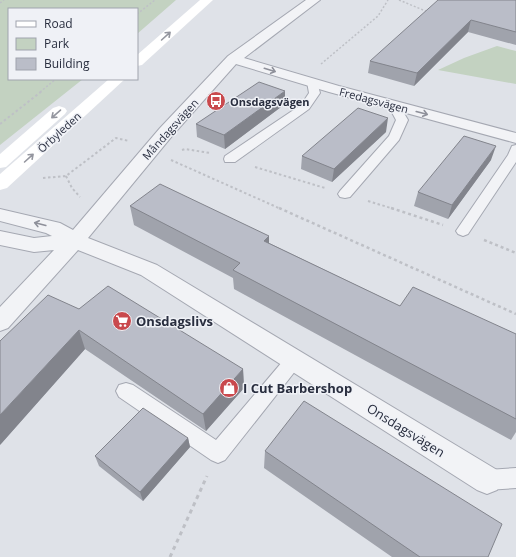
<svg xmlns="http://www.w3.org/2000/svg" width="516" height="557" viewBox="0 0 516 557" font-family="'Open Sans',sans-serif">
<style>
.green{fill:#c3d2c1}
.lines{fill:none;stroke-linecap:round;stroke-linejoin:round}
.service-casing{stroke:#a5a8b2;stroke-width:2}
.minor-casing{stroke:#a5a8b2;stroke-width:2}
.path-far3{stroke:#bec0c6;stroke-width:1.5;stroke-dasharray:2 2;stroke-linecap:butt}
.path-far2{stroke:#bec0c6;stroke-width:2;stroke-dasharray:2.5 2.5;stroke-linecap:butt}
.path-far1{stroke:#bec0c6;stroke-width:2.5;stroke-dasharray:3 3;stroke-linecap:butt}
.path{stroke:#bec0c6;stroke-width:3;stroke-dasharray:4 4;stroke-linecap:butt}
.service{fill:#f2f3f6;fill-rule:evenodd}
.minor{fill:#f2f3f6;fill-rule:evenodd}
.secondary{fill:#fff;fill-rule:evenodd}
.wall{fill:#a0a3ac}
.shaded-wall{fill:#82848c}
.building{fill:#babdc8;stroke:#82848c}
.oneway{stroke:#94969f}
.oneway2{stroke:#8e909a}
.labels{text-anchor:middle;dominant-baseline:central;stroke-width:3;stroke-linejoin:round;paint-order:stroke}
.far-street-label{font-size:11px;fill:#292e3f;stroke:#eff1f6}
.far-poi-label{font-size:11px;font-weight:bold;fill:#292e3f;stroke:#eff1f6;text-anchor:start}
.poi-label{font-size:13px;font-weight:bold;fill:#292e3f;stroke:#eff1f6;text-anchor:start}
.street-label{font-size:13px;fill:#292e3f;stroke:#eff1f6}
</style>
<rect width="100%" height="100%" fill="#dfe2e8"/>
<path class="green" d="M0 0H176L137 34V9H9V79H83L0 145Z
M497 46 516 51V84L438 70 464 58Z"/>
<g class="lines">
<g class="service-casing">
<path id="service" d="M312 79 317 82 320 93 309 109 235 162H225L224 159 225 156 301 105 309 93 307 82Z
M394 102 398 103 408 120 399 140 350 197 345 198 340 197 338 194 340 191 389 136 396 120 388 105 390 103Z
M516 145V162L468 234 463 236 458 234 456 231 458 228 508 155 512 146Z
M294 353 300 355 303 360 300 365 225 460 218 463 211 460 119 397 116 391 119 385 126 383 133 385 216 440 288 355Z
M516 468V488L487 490 479 487 476 480 479 473 487 470Z"/>
</g>
<g class="minor-casing">
<path id="minor" d="M306 0H320L244 58 339 86 516 133V143L329 92 236 64 172 136 88 238 157 265 497 470 502 480 497 490 487 494 477 490 141 275 78 250 8 328 0 331V307L54 250 34 252 0 245V231L34 238 52 236 46 233 0 221V209L60 223 73 230 160 128 228 56Z"/>
</g>
<path class="path-far3" d="M399 0 428 12
M0 3 4 0
M137 14 155 0
M321 64 378 16 388 0
M40 92 56 79"/>
<path class="path-far2" d="M0 124 42 91
M182 150 185 149 210 153
M171 160 281 209
M255 167 325 188
M66 176 72 188 80 197
M43 178 66 176 116 138 129 141
M368 201 394 209"/>
<path class="path-far1" d="M279 208 516 314
M391 208 443 225
M484 240 516 253"/>
<path class="path" d="M170 557 207 476"/>
<use href="#service" class="service"/>
<use href="#minor" class="minor"/>
<path class="secondary" d="M200 0H213L142 65 137 66V55Z
M109 79H125L7 188 0 190V174Z
M59 106 65 108 67 111 65 114 6 167 0 168V154L53 108Z"/>
</g>
<path class="wall" d="M516 0V45L468 32 414 86 368 73 370 61Z
M285 104 225 149 197 137 196 124Z
M386 132 332 182 301 169 302 156Z
M491 160 448 219 414 206 418 192Z
M130 206 269 243 400 306 516 334V432L511 440 234 289 233 278 134 225Z
M79 309 243 369 244 388 206 431 85 349 0 445Z
M188 438 190 447 143 501 99 466 95 456Z
M265 451 488 557H392L264 468Z"/>
<path class="shaded-wall" d="M471 20 468 32 414 86 417 73Z
M285 91V104L225 149 224 135Z
M388 118 386 132 332 182 334 169Z
M496 146 491 160 448 219 452 205Z
M269 236V255L264 241Z
M79 330 85 349 0 445V415Z
M243 369 244 388 206 431 203 414Z
M188 438 190 447 143 501 140 492Z"/>
<path class="building" d="M438 0H516V32L471 20 417 73 370 61Z
M259 82 285 91 224 135 196 124Z
M358 108 388 118 334 169 302 156Z
M464 136 496 146 452 205 418 192Z
M160 184 269 236 264 241 400 306 413 287 516 334V419L233 270 240 263 130 206Z
M108 286 243 369 203 414 79 330 0 415V341L48 295 79 309Z
M304 401 502 524 488 557H420L265 451Z
M143 408 188 438 140 492 95 456Z"/>
<defs><path id="oneway-shaft" d="M-6 0H5M1.5-3L5.5 0L1.5 3" fill="none" stroke-width="1.6" stroke-linecap="round" stroke-linejoin="round"/></defs>
<g class="oneway">
<use href="#oneway-shaft" transform="translate(166 36) rotate(-42)"/>
<use href="#oneway-shaft" transform="translate(56 114) rotate(139)"/>
<use href="#oneway-shaft" transform="translate(29 158) rotate(-42)"/>
</g>
<g class="oneway2">
<use href="#oneway-shaft" transform="translate(270 70) rotate(17)"/>
<use href="#oneway-shaft" transform="translate(422 113) rotate(15)"/>
<use href="#oneway-shaft" transform="translate(40 224) rotate(-166)"/>
</g>
<defs>
<g id="bus-disc" transform="scale(1)"><circle r="9.5" fill="#c9494d" stroke="#eff1f6"/><path d="M-5-6H5V4H4V6H2V4H-2V6H-4V4H-5ZM-3.5-4V0h7V-4ZM-3.5 1.2v1.5H-2V1.2ZM2 1.2v1.5H3.5V1.2Z" fill="#fff"/></g>
<g id="supermarket-disc" transform="scale(1)"><circle r="9.5" fill="#c9494d" stroke="#eff1f6"/><path d="M-6-5.5h2.5l.6 2H6L4.5 2H-2.5L-4.4-4H-6ZM-1.5 3.2a1.3 1.3 0 1 0 .1 0ZM3 3.2a1.3 1.3 0 1 0 .1 0Z" fill="#fff"/></g>
<g id="shop-disc" transform="scale(1)"><circle r="9.5" fill="#c9494d" stroke="#eff1f6"/><path d="M-5-2.5h2.3a2.7 3.5 0 0 1 5.4 0H5L5.5 6h-11ZM-1.5-2.5h3a1.5 2.3 0 0 0-3 0Z" fill="#fff"/></g>
</defs>
<g fill-rule="evenodd">
<use href="#bus-disc" x="216" y="101"/>
<use href="#supermarket-disc" x="122" y="321"/>
<use href="#shop-disc" x="229" y="388"/>
</g>
<g class="labels">
<g class="far-street-label">
<text transform="translate(374 100) rotate(15)">Fredagsvägen</text>
<text transform="translate(170 129) rotate(-48)">Måndagsvägen</text>
<text transform="translate(59 132) rotate(-42)">Örbyleden</text>
</g>
<g class="far-poi-label">
<text x="230" y="101">Onsdagsvägen</text>
</g>
<g class="poi-label">
<text x="136" y="321">Onsdagslivs</text>
<text x="243" y="388">I Cut Barbershop</text>
</g>
<g class="street-label">
<text transform="translate(406 430) rotate(32)">Onsdagsvägen</text>
</g>
</g>
<rect x="8" y="8" width="130" height="72" fill="#eff1f6" stroke="#a0a3ad"/>
<rect x="16" y="21" width="20" height="6" fill="#ffffff" stroke="#a0a3ad"/>
<text x="44" y="28" font-size="12" fill="#292e3f">Road</text>
<rect x="16" y="38" width="20" height="12" fill="#c3d2c1" stroke="#a0a3ad"/>
<text x="44" y="48" font-size="12" fill="#292e3f">Park</text>
<rect x="16" y="58" width="20" height="12" fill="#babdc8" stroke="#a0a3ad"/>
<text x="44" y="68" font-size="12" fill="#292e3f">Building</text>
</svg>
